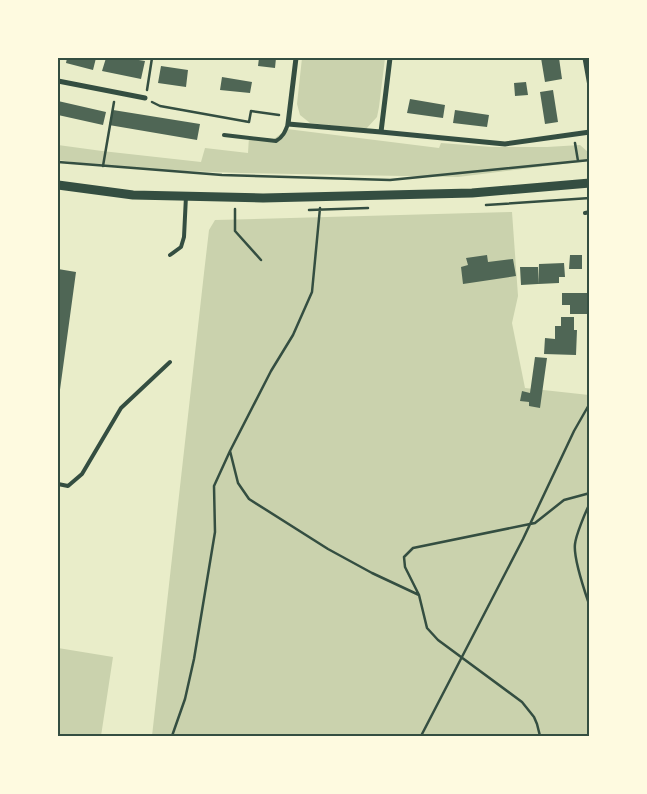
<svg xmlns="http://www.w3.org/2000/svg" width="647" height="794" viewBox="0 0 647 794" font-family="Overpass,sans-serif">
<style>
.green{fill:#cad2ad}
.building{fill:#4f6655}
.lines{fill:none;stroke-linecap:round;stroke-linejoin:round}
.path{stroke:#344e41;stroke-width:2.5}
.service{stroke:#344e41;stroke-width:4}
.minor{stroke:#344e41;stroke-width:5}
.tertiary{stroke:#344e41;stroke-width:9}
.neatline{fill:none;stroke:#344e41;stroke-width:2}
</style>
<rect width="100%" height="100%" fill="#e9edc9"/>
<path class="green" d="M302 58H385L379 107 377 117 366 129 310 123 300 115 297 104Z
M287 129 439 148 441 143 492 147H547L580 145 588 152 587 161 458 177 241 173 155 170 103 166 58 160V145L102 151 201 162 205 148 248 153 249 137 274 139Z
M512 212 518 296 512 323 525 388 589 395V736H152L204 273 209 230 215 220Z
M58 648 113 657 101 736H58Z"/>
<path class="building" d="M67 58H96L93 70 66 63Z
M106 58H126L145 61 141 79 102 71Z
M259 58H276L275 68 258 66Z
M541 58H559L562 79 545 82Z
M161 66 188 70 186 87 158 83Z
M222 77 252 82 250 93 220 90Z
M526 82 528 95 515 96 514 83Z
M553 90 558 122 545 124 540 92Z
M410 99 445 105 443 118 407 113Z
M58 101 106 112 103 125 58 115Z
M113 110 200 124 197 140 109 125Z
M455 110 489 115 487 127 453 123Z
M487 255 488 262 513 259 516 276 463 284 461 267 468 265 466 258Z
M570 255H582V269H569Z
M564 263 565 277H559V283L538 284 539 264Z
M520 267H538V284L521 285Z
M58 269 76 272 59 397H58Z
M562 293H590V305H587V314H570V305H562Z
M561 317H574V330H577L576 355 544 354 545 338 555 339V326H561Z
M535 357 547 358 540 408 529 406V402L520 401 522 391 530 393Z"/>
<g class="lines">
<path class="path" d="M147 90 152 58
M152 102 160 106 249 122 251 111 279 115
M575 143 578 161
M58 162 222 175 390 180 590 160
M103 166 114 102
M486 205 590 198
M320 208 312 292 293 335 271 371 230 451 238 483 249 499 328 549 372 573 419 595 427 628 438 640 522 702 534 717 537 724 540 736
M235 209V231L261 260
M309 210 368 208
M590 503C585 513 576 535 575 544 573 559 585 592 590 607
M419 595 405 567 404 557 413 548 535 523 564 500 590 493
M172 736 185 699 194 659 215 532 214 486 230 451
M421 736 523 539 574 431 590 403"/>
<path class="service" d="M224 135 276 141C283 137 285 132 288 124
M585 213 590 212
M170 255 181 247 184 237 186 196
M58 484 68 486 82 474 121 408 170 362"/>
<path class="minor" d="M296 58 288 124 381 132 505 144 590 132
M585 58 590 86
M58 81 145 98
M381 132 390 58"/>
<path class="tertiary" d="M58 185 133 195 263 198 472 193 590 183"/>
</g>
<rect width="647" height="794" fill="none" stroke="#fefae0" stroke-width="118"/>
<rect x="59" y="59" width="529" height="676" class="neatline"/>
</svg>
